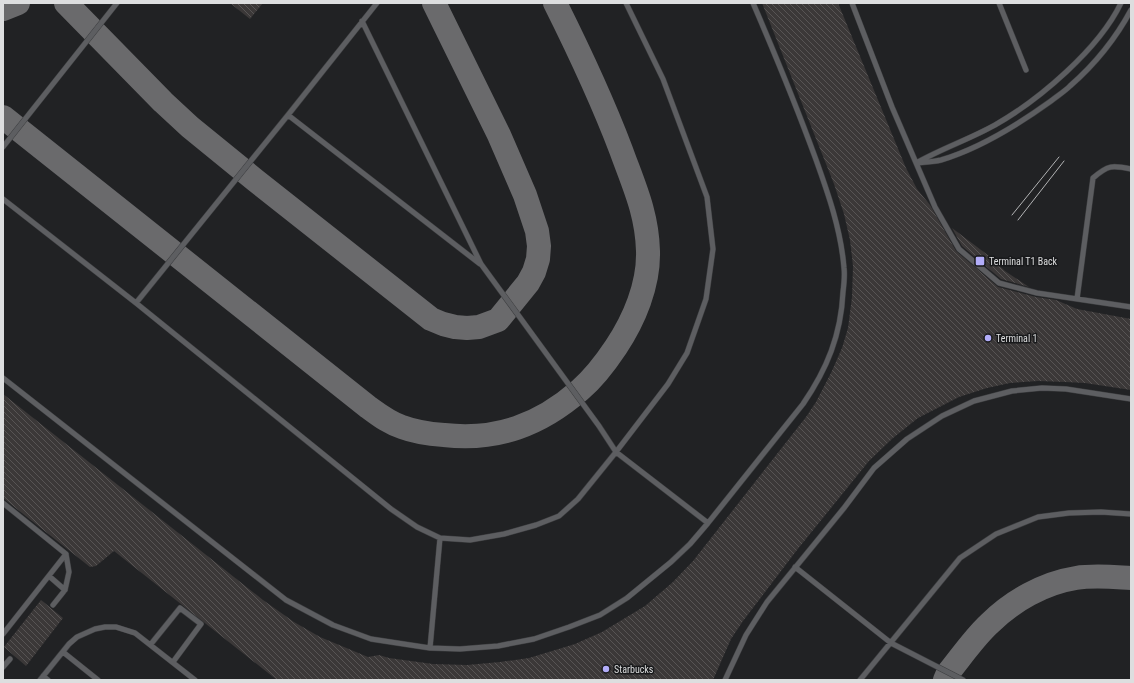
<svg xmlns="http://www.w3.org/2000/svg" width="1134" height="683" viewBox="0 0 1134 683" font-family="'Roboto Condensed',sans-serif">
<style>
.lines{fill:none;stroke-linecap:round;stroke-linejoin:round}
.taxiway{stroke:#6a6a6c;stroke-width:24}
.building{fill:url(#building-back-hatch)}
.service-casing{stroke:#3d3e40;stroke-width:6}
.service{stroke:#5d5e61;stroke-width:5}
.tram{stroke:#b2b3b4;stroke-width:1}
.poi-dot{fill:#b2adf9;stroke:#18191b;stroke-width:1.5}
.labels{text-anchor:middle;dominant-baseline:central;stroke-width:3;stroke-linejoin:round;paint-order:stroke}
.poi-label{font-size:10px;fill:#dddedf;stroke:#18191b;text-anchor:start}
</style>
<defs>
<pattern id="building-back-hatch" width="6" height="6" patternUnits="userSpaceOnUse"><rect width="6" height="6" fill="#3b3838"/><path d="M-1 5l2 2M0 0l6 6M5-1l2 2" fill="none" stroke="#575454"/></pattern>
</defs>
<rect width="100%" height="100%" fill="#212224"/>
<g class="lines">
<path class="taxiway" d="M66 3 163 102 190 127 255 180 431 319 443 324 455 327 467 328 479 327 498 320 528 283 534 272 538 259 539 246 537 231 525 195 499 135 434 3
M3 9 18 3
M3 117 368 407C379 415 389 423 402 427 415 432 430 434 444 435 497 441 540 425 580 390 594 378 606 362 616 347 634 320 649 285 648 251 647 213 634 186 621 150 602 100 579 51 555 3
M945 680 948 673C961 657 974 638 989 624 1012 601 1044 583 1076 578 1094 575 1113 577 1131 578"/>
</g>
<path class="building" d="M230 3H263L250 19Z
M762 3H838L906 168 917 189 930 205 956 251 998 287 1036 297 1056 300 1077 309 1131 319V390L1085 383 1065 382 1038 381 1010 383 987 388 959 397 918 418 893 438 869 461 797 550 743 621 731 639 713 680H277L114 551 96 566 90 567 3 498V394L263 600 294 622 320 637 368 657 379 655 389 658 433 664 467 665 500 662 529 658 575 644 602 632 645 606 673 582 693 561 806 417 816 402 831 373 842 348 848 328 852 297 853 266 850 240 844 214 834 184Z
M952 228 989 256 1005 271 1029 287 1001 279 962 246Z
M41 600 63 618 26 666 4 647Z"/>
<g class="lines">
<g class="service-casing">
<path id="service" d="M852 3 892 107 935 207 959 249 999 283 1037 293 1131 307
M999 3 1026 70
M362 21 481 264 599 426 616 452 708 523
M288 115 480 264
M3 147 117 3
M918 162C943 148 970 139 995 125 1039 100 1099 49 1121 3
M916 163C924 162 933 162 941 160 978 149 1019 124 1051 101 1057 96 1064 92 1070 86 1094 65 1116 38 1131 10
M3 199 136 303 391 509 417 527 440 538 470 540 504 534 536 525 559 516 578 499 616 452 668 384 687 353 706 299 713 249 707 197 663 79 626 3
M1077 299 1093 178C1108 165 1112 165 1131 169
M136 303 288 115 377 3
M3 378 286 600 333 625 371 639 430 648 460 649 498 646 534 639 569 627 600 615 627 598 671 562 690 544 708 523 803 404C827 369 841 335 843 292 844 284 845 276 844 268 841 230 828 193 815 157 796 105 775 54 753 3
M3 503 66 554 3 634
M795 567 891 643 963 680
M49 576 65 590 53 605
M65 590 69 572 66 554
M151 644 180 608 201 624 173 662
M430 648 440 538
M63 652 98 680
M3 667 10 659
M43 676 48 680
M40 680 69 644 77 637 95 629 105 627H116L135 633 195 680
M725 680 746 635 767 602 844 508 874 468 907 439 942 416 974 401 1012 391 1042 388 1066 389 1131 399
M860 680 960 558 996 534 1038 517 1069 513 1101 512 1131 514"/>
</g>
<use href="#service" class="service"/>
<path class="tram" d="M1012 215 1059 157
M1018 220 1064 161"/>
</g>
<g class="poi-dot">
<rect x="975" y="256" width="10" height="10" rx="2"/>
<circle cx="988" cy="338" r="4"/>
<circle cx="606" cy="669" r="4"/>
</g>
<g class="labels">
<g class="poi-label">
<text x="989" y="261">Terminal T1 Back</text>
<text x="996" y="338">Terminal 1</text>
<text x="614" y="669">Starbucks</text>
</g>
</g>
<rect width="1134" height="683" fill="none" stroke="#dddedf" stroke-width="8"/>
</svg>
